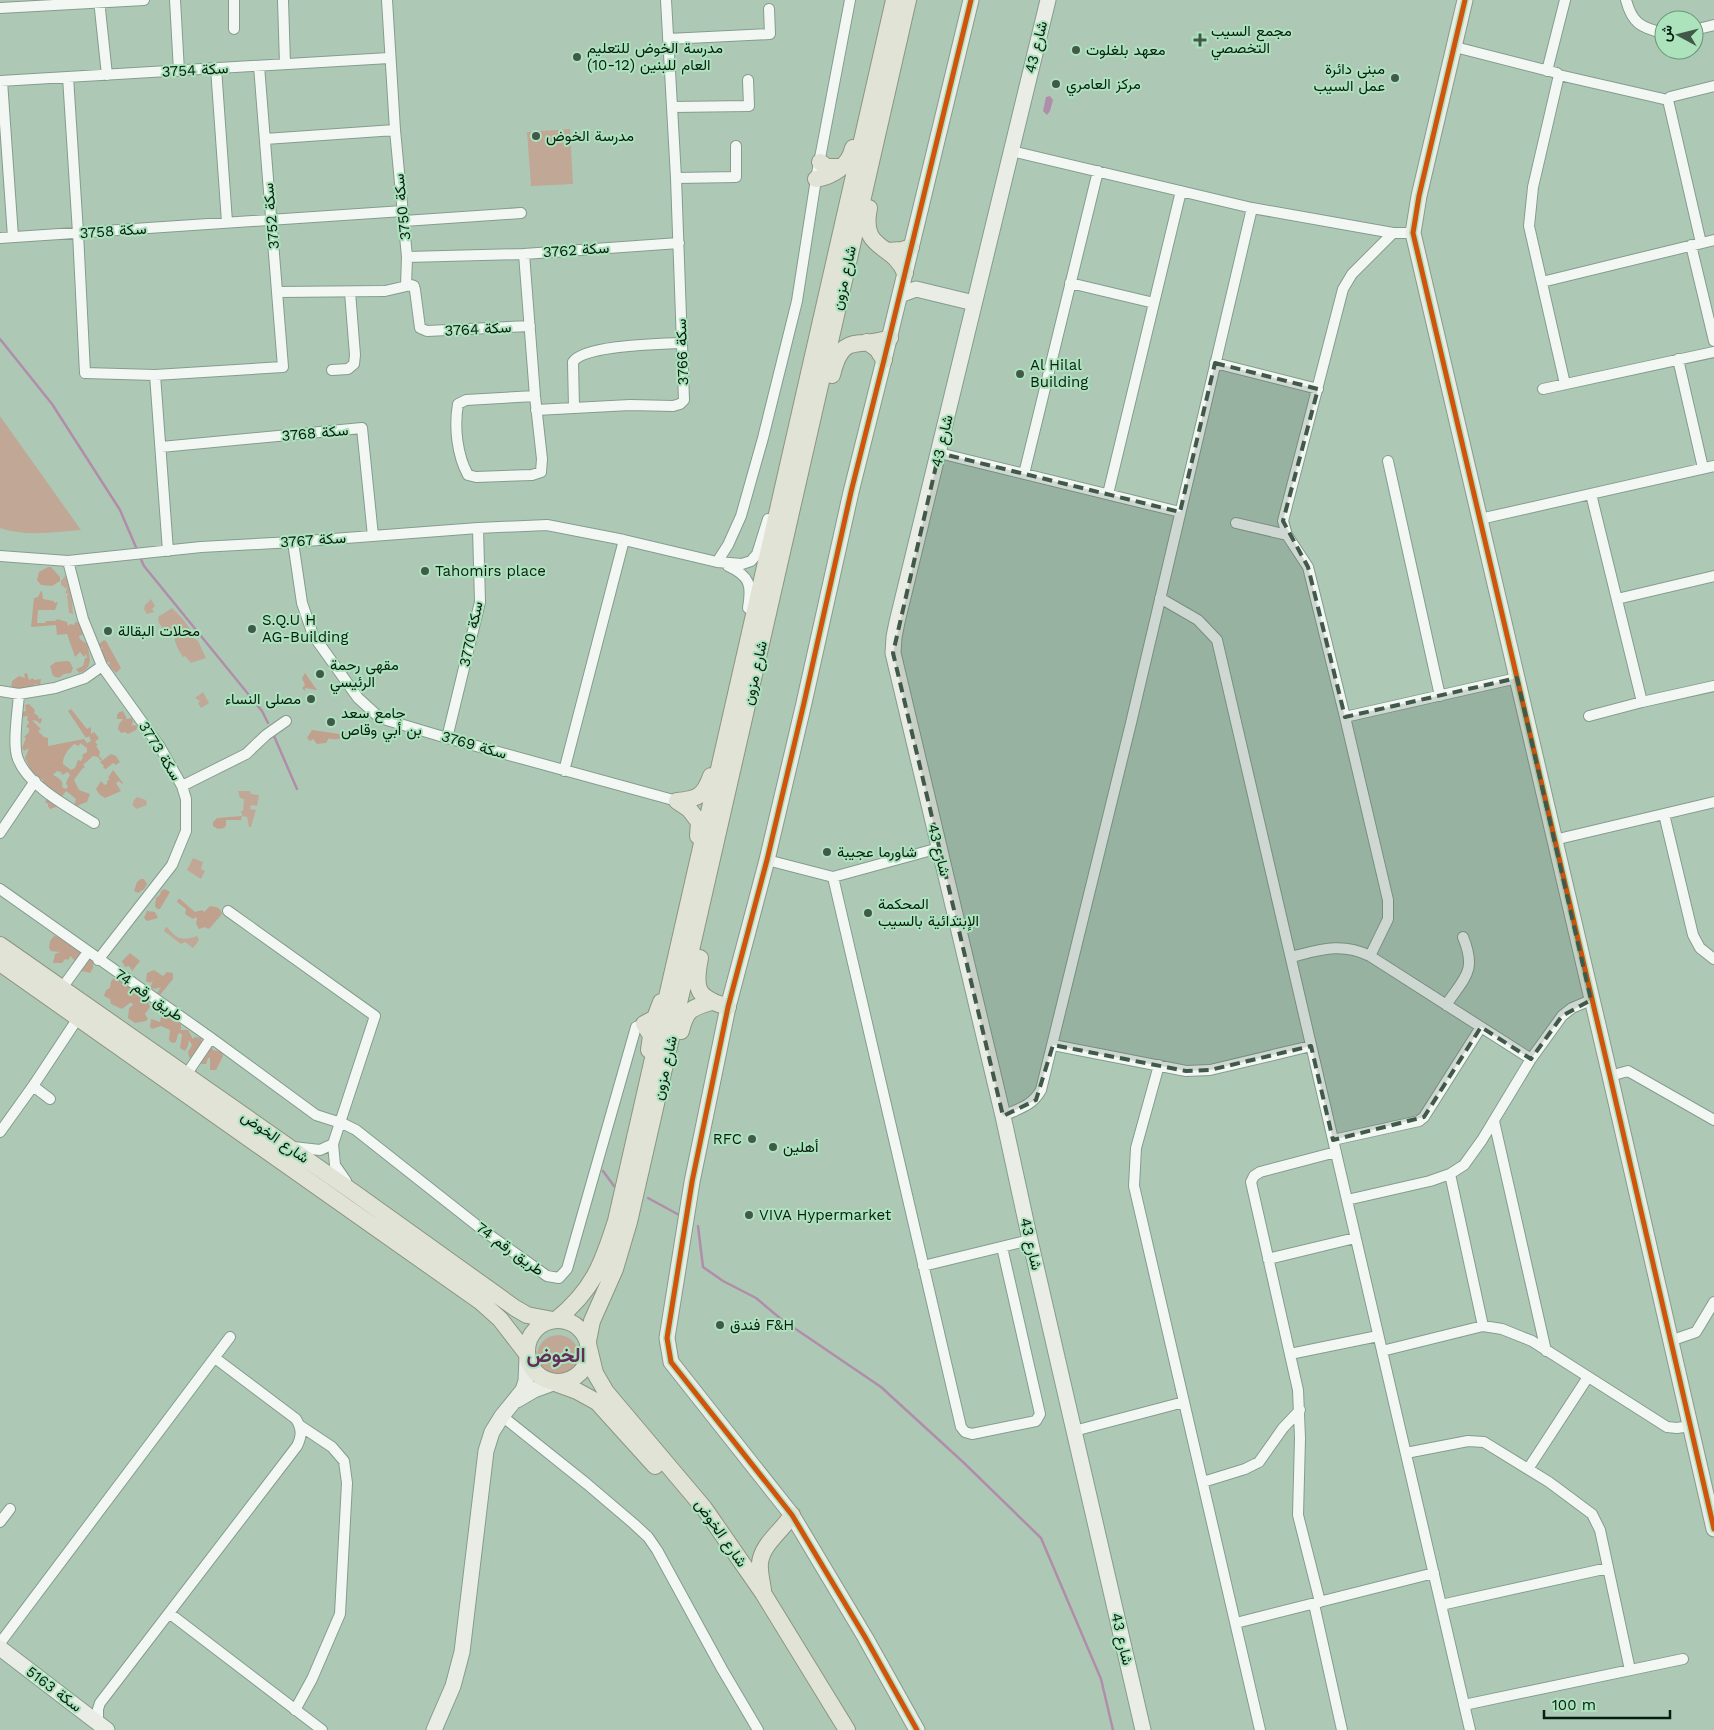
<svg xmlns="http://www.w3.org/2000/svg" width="1714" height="1730" viewBox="0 0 1714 1730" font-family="'Work Sans',Vazirmatn,sans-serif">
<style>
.green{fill:#c1a796}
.forest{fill:#bfa18e;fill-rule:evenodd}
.water{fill:#b08eaa}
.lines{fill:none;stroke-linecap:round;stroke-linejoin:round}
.stream{stroke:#b08eaa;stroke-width:2.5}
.street-casing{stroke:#859c8d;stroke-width:12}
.secondary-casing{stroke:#859c8d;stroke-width:17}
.primary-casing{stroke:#8b967d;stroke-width:18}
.street{stroke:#f3f7f4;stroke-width:10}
.secondary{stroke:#eaede6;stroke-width:15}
.primary{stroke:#e1e3d7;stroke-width:16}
.cycleway-casing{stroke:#ace3bd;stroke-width:8}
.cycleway{stroke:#d2530c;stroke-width:5}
.marked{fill:#415949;fill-opacity:0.2;stroke:#415949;stroke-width:4;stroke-dasharray:10 6;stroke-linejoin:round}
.poi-dot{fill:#415949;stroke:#ace3bd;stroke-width:2}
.labels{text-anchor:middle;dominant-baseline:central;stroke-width:4;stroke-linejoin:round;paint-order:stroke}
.poi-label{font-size:15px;fill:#071d0f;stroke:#ace3bd;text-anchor:start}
.street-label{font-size:15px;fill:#071d0f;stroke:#ace3bd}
.district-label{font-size:20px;font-weight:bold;fill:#632c59;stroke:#ace3bd}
</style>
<rect width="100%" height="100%" fill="#adc9b6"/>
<path class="green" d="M570 129 573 184 531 186 527 132Z
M0 416 81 530C55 532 26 537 0 528Z
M65 576 70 581 73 614 69 613 67 595 69 594 65 593 67 589 61 585V581Z
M151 599 155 606 152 609 154 612 147 614 144 609 145 605Z
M172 608 182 618 190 629 189 635 198 641 206 658 191 663 185 656 183 657C178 650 174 642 174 632L167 634 159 623 158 617Z
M203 692 209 703 201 708 198 703 200 701 195 698Z
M238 791H250L251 794 259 795 257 806 251 805 250 809 256 810 251 827H249L247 817 242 816 241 811H243L244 799 240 798Z
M137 797 146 800 147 805 136 809 132 804 134 802 133 801Z
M193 858 203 862 201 869 205 871 201 879 187 870Z
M167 927C178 940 181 941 197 936L199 940 193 948 185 942 181 944 164 931 165 928Z
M537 1356a21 21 0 1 1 42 0a21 21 0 1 1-42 0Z"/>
<path class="forest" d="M48 567H51L60 577V581L52 586 41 585 37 580 39 572Z
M41 591H42L43 599 54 601V603L58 602 55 610H38L37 623H46L45 621H55L57 619 67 622 68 626 70 624 74 625 75 622 82 623 84 632 82 635 79 636 80 639 87 644C89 655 95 668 79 673L76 669 83 666 85 658H87L86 654 84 657 80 652 75 657 67 634 57 635 56 625 31 627 34 598 38 597Z
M104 640 106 641 121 668 116 673 109 666 110 662H106L102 653 100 652 103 648 99 646V644Z
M67 661 70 662 73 668 71 673 64 674 59 678 53 676 50 666 56 662Z
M27 673 29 680 33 678 34 680 41 679 40 685 35 684 33 690 28 689V687L27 690 11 689 12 681 19 676 25 678 24 674Z
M305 673 317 690 305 688V691L302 688 305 685 302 678Z
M29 704 35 710 34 713 38 716 39 719 41 718 42 720 40 724 37 721 32 720 41 729 38 731 44 737 48 738V746L84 739 87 743 91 741 89 736 86 738 68 711 71 709 87 729 91 727V734L94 732 99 738 95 742 98 745 96 746 100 752 99 756 102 759 101 761 98 757 93 756 83 765 85 767 82 769 74 780 79 790 90 794 87 802 79 805 76 808 74 807 76 799 66 791 61 798 59 806 50 809 48 806V804L45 802 47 798 42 790 43 780 29 773 30 768 25 758 29 748 24 751 22 748 26 738 24 737 29 732V728L26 727 29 722 27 720 28 716 21 717 22 712 26 711 25 705ZM80 743 87 748V752L82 755 83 757 81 761 78 760 75 768 71 770 63 764C63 755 68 750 74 744L79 746ZM57 771 61 772 62 775 68 772 70 775 67 780 66 784 68 786 66 789 62 787C64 780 57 777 53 775Z
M123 711 127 719 132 718 133 722 131 726 133 725 138 726 136 730 128 734 125 732 121 733 118 729 119 724 123 719H117V715L119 712Z
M312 730 347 735C343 738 333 741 329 738L326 743 317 744 313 739 310 741 307 738Z
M111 754 116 756 120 762 116 765 113 763 106 769 103 768 104 766 100 762Z
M113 770 123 783 122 784 119 781 116 783 121 791 105 798 100 795 96 789 101 781 105 785 107 784V781L110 779 108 778Z
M242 816 241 820H226V825L224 828 218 829 213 826V822L217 818Z
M141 879H144L147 884 144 889 138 893 134 891 137 882Z
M165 889 170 892 160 909H157L155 906 156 898 160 895 161 891Z
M178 899H180L195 912 202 910 204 912 210 906C216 907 221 907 222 914L210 928 208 929 205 927 199 929 196 924 197 919 196 917 193 919 185 914 186 909 177 902Z
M147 911 155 912 158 918 147 921 144 918Z
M54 936C67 937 73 947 82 954 85 956 90 957 93 959V968L90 973 82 971 71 956 68 960 65 959 62 963H53L55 954 60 952 51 951 49 948 50 941Z
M130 953 140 961 132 971 129 966 125 967 122 961Z
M154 970 163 976 167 972 173 973V979L160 995 157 993 161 987 155 989 150 988 153 980 150 983 146 981 147 973Z
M116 976 148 1001 150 1007 145 1014 148 1019 146 1021 135 1023 128 1018 129 1008 133 1005 132 1003H130L122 1009 111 1004 110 999 104 996 106 990 110 988 111 981Z
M163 1016 171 1017 173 1021 181 1024V1030H188L193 1039 195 1037 201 1038 203 1045H211L213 1050 222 1052 223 1056 216 1070H210V1058H208L206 1064H202L189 1057 188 1052 192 1045 189 1040 188 1046 185 1051 180 1048 182 1035 180 1033 178 1034 176 1042 172 1043 169 1040 170 1030 161 1026 152 1029 150 1027 151 1019 160 1022 161 1017Z"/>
<path class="water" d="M1050 96 1053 100 1050 111 1047 115 1043 111 1046 97Z"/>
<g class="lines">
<path class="stream" d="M0 339 52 404 120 510 138 552
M140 557 144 566 262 711 268 723
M274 736 297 789
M603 1171 614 1186
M648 1198 681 1216
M698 1226 703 1267 723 1281 756 1298 781 1319 881 1387 963 1462 1041 1538 1101 1679 1113 1730"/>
<g class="street-casing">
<path id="street" d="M99 0 107 75
M175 0 179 71
M283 0 285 64
M387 0 395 130 407 257 406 286
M1626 0C1632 23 1641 28 1664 33
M0 8 144 0
M234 29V0
M1694 30 1714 25
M668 39 770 34 769 9
M1455 47 1557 73 1559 75 1533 187 1529 226 1565 384
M216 68 227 222
M1547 71 1565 0
M1559 75 1668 100
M68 77 78 233 85 373 155 375 283 367 259 66
M0 81 389 58
M2 81 13 237
M672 107 749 106 748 80
M265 139 395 130
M1011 151 1252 208 1393 233H1413
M676 178 736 177V146
M404 221 521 213
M0 238 403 211
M1701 243 1668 100 1670 97 1714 86
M1691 245 1714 341
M524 254 535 396 542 459 541 472 532 475 476 477 468 475C457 455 454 427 458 404L466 400 535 396
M407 257 524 254 679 243
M1542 282 1714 240
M1070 283 1154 303
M278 292 385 291 411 285 414 286 415 290 420 328 427 331 530 326
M1678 359 1703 468
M1215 363 1318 389
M332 370 348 369 354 364 355 355 350 292
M155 375 168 551
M1543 389 1714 352
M574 407 573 362C584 345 660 344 682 343
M536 410 630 405 673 406 680 404 684 400 676 178 666 0
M161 447 362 428 373 536
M939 453 1180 512
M1388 461 1440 696
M1024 474 1098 171
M1108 494 1181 191
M1591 494 1642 702
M1480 519 1714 466
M1236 523 1287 535 1308 567 1345 717 1388 900V919L1370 956
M1287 535 1283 521 1343 289 1352 274 1393 233
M293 542 302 603 313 635 358 698 380 718 447 738 677 801
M0 556 68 561 201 547 293 542 478 528 547 525 624 540 717 562 742 564 751 561 757 554 768 519
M68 561 83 619 102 666 160 747 182 786 186 799V831L172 865 98 960
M717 562 728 545 741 516 763 438 797 301 816 179 850 0
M728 566C750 576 752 585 748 608
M1160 598 1198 620 1217 640 1470 1730
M1617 599 1714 576
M0 691 19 694 55 688 85 678 102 666
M19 694C18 710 12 746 18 759 28 786 70 808 94 823
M1589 716 1642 702 1714 686
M1345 717 1517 678
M447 738 480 602 478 528
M564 771 624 540
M182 786 246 754 266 735 286 721
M1664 814 1693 935 1700 948 1714 959
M0 833 35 781
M1554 840 1714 802
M767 860 833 877 939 848
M833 877 961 1427 965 1432 972 1434 1036 1421 1040 1414 1002 1247
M0 889 211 1038 316 1115 344 1124 356 1130 484 1231 547 1276 559 1278 567 1269 636 1027 644 1024
M228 911 375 1016 333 1144 335 1165 346 1181
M1291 957C1320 950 1341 942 1370 956L1531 1059
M62 988 88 952
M1446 1005C1465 977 1477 971 1463 937
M1053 1045 1186 1071 1210 1070 1311 1046
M1159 1065 1136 1148 1134 1186 1260 1730
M186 1075 211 1038
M1610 1076 1628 1071 1714 1120
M33 1086 50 1099
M1003 1116C1020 1108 1032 1106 1041 1090L1131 723 1252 208
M1494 1121 1546 1351
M0 1132 33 1086 78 1018
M1333 1140 1419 1121 1424 1117 1481 1027
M293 1147 320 1150 333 1144
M1450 1174 1483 1326
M1347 1200 1430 1181 1450 1174 1464 1165 1482 1140 1531 1059 1562 1016 1572 1008 1591 1000
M1268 1259 1355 1238
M923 1266 1030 1240
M1670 1341 1696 1332 1714 1302
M1382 1351 1483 1326 1502 1329 1532 1341 1667 1427 1677 1428 1690 1426
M1290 1354 1378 1336
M502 1416 587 1484 634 1524 648 1537 657 1550 722 1669 758 1730
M1074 1431 1184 1402
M1406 1453 1468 1441 1484 1442 1549 1482 1592 1514 1600 1530 1630 1670
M1528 1469 1588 1377
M1203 1482 1245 1469 1259 1462 1283 1428 1300 1410
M0 1522 10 1509
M1320 1602 1298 1515 1300 1438 1298 1390 1251 1182 1254 1176 1260 1172 1336 1152
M1314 1604 1342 1730
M1441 1605 1608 1568
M169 1613 322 1730
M1236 1623 1434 1573
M0 1643 230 1337
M1464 1705 1683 1659
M295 1710 312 1679 340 1614 347 1483 344 1461 332 1447 299 1425
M98 1723V1709L100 1703 297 1446C302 1436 302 1429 296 1419L215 1358"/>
</g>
<g class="secondary-casing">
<path id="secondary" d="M1048 0 897 622 894 637 893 653 1003 1116 1030 1240 1143 1730
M1465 0 1419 196 1413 233 1610 1076 1714 1529
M900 295 916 289 974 303
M517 1400 534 1390 553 1383
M0 1648 107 1730
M434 1730 453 1686 462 1652 486 1451 492 1432 502 1416 523 1390 526 1381 527 1357
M917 1730 865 1637 792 1515 671 1362 667 1338 692 1182 728 1007 767 860 804 703 851 492 884 360 971 0"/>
</g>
<g class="primary-casing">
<path id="primary" d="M820 162 827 167H841
M816 179C833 176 849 166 853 148
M869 208C860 252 893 242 905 273
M887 251 902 250 911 247
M867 342 877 349 884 360
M832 375C843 330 858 350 890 338
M677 801 689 809 699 822 698 836
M677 801C698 799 704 796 711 776
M0 945 356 1194 515 1308 527 1315 553 1320
M700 958C694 989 696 998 728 1007
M0 963 481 1302 500 1319 527 1354
M681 1031C686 1010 691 1008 711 1002
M649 1050 651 1036 644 1024 655 1018 661 1002
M527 1351a31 31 0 1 1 62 0a31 31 0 1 1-62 0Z
M556 1320C593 1290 602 1265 616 1221L894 0
M588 1341 592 1321 615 1269 629 1222 908 0
M588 1344 595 1373 606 1392 704 1508 763 1593 847 1730
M555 1383 577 1391 597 1402 655 1466
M763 1590C762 1582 759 1572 760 1563 762 1544 782 1531 792 1515"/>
</g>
<use href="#street" class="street"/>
<use href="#secondary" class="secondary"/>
<use href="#primary" class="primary"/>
<g class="cycleway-casing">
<path id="cycleway" d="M1465 0 1419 196 1413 233 1610 1076 1714 1529
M917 1730 865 1637 792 1515 671 1362 667 1338 692 1182 728 1007 767 860 804 703 851 492 884 360 971 0"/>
</g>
<use href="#cycleway" class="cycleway"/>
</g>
<path class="marked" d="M1215 363 1318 389 1283 521 1308 567 1345 717 1517 678 1591 1000 1562 1016 1531 1059 1481 1027 1424 1117 1333 1140 1311 1046 1210 1070 1186 1071 1053 1045 1036 1100 1003 1116 893 653 939 453 1180 512Z"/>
<g class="poi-dot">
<path d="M1197.5 32.5h5v5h5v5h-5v5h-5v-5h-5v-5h5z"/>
<circle cx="1076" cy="50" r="5"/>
<circle cx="577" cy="57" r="5"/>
<circle cx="1395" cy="78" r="5"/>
<circle cx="1056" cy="84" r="5"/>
<circle cx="536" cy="136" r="5"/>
<circle cx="1020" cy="374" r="5"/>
<circle cx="425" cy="571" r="5"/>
<circle cx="252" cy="629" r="5"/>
<circle cx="108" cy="631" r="5"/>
<circle cx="320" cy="674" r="5"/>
<circle cx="311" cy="699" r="5"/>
<circle cx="331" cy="722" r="5"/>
<circle cx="827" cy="852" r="5"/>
<circle cx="868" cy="913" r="5"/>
<circle cx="752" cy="1139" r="5"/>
<circle cx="773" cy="1147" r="5"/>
<circle cx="749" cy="1215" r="5"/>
<circle cx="720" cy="1325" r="5"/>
</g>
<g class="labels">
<g class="poi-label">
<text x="1211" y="31">مجمع السيب<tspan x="1211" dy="17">التخصصي</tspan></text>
<text x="587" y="48">مدرسة الخوض للتعليم<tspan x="587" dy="17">العام للبنين (12-10)</tspan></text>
<text x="1086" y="50">معهد بلغلوت</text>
<text x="1385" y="69" text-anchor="end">مبنى دائرة<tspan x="1385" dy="17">عمل السيب</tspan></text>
<text x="1066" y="84">مركز العامري</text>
<text x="546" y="136">مدرسة الخوض</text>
<text x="1030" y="365">Al Hilal<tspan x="1030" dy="17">Building</tspan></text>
<text x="435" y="571">Tahomirs place</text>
<text x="262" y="620">S.Q.U H<tspan x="262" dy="17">AG-Building</tspan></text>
<text x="118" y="631">محلات البقالة</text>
<text x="330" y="665">مقهي رحمة<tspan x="330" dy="17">الرئيسي</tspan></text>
<text x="301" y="699" text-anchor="end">مصلى النساء</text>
<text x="341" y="713">جامع سعد<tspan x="341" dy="17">بن أبي وقاص</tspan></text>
<text x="837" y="852">شاورما عجيبة</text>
<text x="878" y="904">المحكمة<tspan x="878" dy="17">الإبتدائية بالسيب</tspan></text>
<text x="742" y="1139" text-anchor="end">RFC</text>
<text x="783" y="1147">أهلين</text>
<text x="759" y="1215">VIVA Hypermarket</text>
<text x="730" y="1325">فندق F&amp;H</text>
</g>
<g class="street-label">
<text transform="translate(1036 47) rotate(-76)">شارع 43</text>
<text transform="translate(195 70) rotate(-3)">سكة 3754</text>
<text transform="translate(402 207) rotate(-96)">سكة 3750</text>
<text transform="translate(271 216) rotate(-95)">سكة 3752</text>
<text transform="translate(113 231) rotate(-4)">سكة 3758</text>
<text transform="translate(576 250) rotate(-4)">سكة 3762</text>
<text transform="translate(844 278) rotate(-77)">شارع مزون</text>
<text transform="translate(478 329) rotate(-3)">سكة 3764</text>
<text transform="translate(682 352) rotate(-92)">سكة 3766</text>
<text transform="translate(315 433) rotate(-5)">سكة 3768</text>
<text transform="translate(942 441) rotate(-77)">شارع 43</text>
<text transform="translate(313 540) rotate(-4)">سكة 3767</text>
<text transform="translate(471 634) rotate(-78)">سكة 3770</text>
<text transform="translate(755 673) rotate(-77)">شارع مزون</text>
<text transform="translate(474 745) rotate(16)">سكة 3769</text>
<text transform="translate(160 751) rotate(58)">سكة 3773</text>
<text transform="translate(939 850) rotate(76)">شارع 43</text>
<text transform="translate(149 995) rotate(35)">طريق رقم 74</text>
<text transform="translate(665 1068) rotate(-77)">شارع مزون</text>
<text transform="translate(275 1137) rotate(35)">شارع الخوض</text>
<text transform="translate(1031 1244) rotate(77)">شارع 43</text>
<text transform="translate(510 1249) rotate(36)">طريق رقم 74</text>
<text transform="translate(721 1533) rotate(55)">شارع الخوض</text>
<text transform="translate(1122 1639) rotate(77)">شارع 43</text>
<text transform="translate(54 1689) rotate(37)">سكة 5163</text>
</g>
<g class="district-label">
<text x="556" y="1355">الخوض</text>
</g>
</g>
<g transform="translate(1679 35) rotate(277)"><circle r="24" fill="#ace3bd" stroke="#6a9477"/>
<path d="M0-4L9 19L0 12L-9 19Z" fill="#415949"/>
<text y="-8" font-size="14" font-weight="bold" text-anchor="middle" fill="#071d0f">ش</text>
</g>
<path d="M1544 1710v8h126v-8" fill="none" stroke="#071d0f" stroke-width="2.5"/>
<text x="1552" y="1710" font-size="15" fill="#071d0f" stroke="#ace3bd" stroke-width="4" paint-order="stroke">100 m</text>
</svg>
